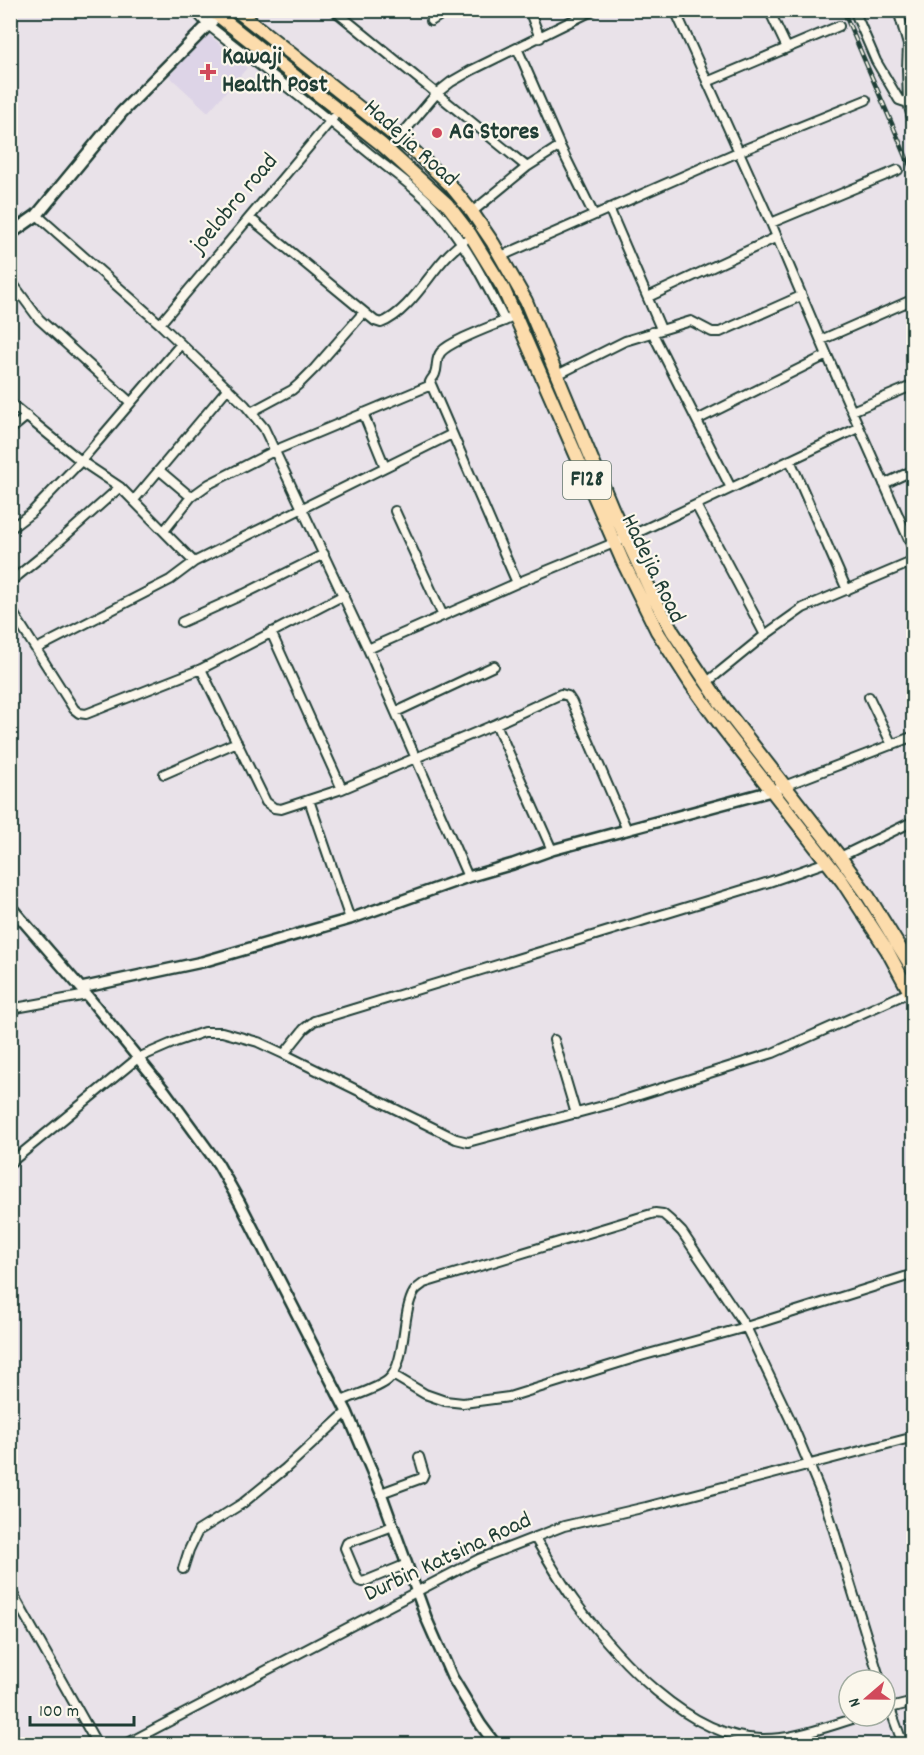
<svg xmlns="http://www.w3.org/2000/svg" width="924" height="1755" viewBox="0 0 924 1755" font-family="Dekko,sans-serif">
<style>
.built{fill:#ddd4e7}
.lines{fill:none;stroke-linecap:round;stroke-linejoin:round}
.minor-casing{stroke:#1f3d34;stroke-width:12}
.tertiary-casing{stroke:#1f3d34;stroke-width:14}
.secondary-casing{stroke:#1f3d34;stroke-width:15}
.primary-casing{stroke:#1f3d34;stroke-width:16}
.minor{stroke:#fbf7ec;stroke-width:8}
.tertiary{stroke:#fbf7ec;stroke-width:9}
.secondary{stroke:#fbf7ec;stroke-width:10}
.primary{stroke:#fcdcac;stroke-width:12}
.rail-casing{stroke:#1f3d34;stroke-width:4.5}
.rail{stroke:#fbf7ec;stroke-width:2;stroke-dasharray:7;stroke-linecap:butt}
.poi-dot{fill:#d1495b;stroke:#fbf7ec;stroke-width:2}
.labels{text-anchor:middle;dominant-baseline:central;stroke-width:4.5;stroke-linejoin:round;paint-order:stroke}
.shield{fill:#fbf7ec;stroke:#61756b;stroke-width:1.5}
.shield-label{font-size:22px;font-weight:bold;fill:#1f3d34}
.poi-label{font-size:24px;font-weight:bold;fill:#1f3d34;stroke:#fbf7ec;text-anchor:start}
.street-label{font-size:24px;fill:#1f3d34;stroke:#fbf7ec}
</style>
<rect width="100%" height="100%" fill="#e9e2e9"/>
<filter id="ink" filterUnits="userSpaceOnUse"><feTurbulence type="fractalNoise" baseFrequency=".0167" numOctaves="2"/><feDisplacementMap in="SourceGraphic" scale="12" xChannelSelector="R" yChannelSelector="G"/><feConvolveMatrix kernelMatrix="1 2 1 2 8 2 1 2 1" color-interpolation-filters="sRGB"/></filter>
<g filter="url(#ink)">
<path class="built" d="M207 33 247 68 208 112 169 76Z"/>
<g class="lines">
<g class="minor-casing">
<path id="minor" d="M194 10 208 25C262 67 316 109 369 153 394 173 424 193 444 219 469 250 487 286 505 321
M334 10 527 167
M529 10 540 38
M675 10 771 223 827 355 914 551
M769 10 787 48
M854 10 876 61 899 100 908 103 914 101
M898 10 908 45 907 69 908 103 914 126
M431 21 449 10
M517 48 560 146 594 215
M707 82 839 26
M398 139 437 93 451 82 472 70 594 10
M609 208 661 329
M472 212 527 167 560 146
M37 215 160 324 245 405 264 428 368 649 468 877
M250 218 375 321 381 323C405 314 424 283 440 264 447 255 455 248 464 241
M771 223 898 170
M499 257 738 152 866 100
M10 280 39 319 130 402
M648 297 777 237
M509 319C493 326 452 340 441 352 435 359 438 367 435 374 434 377 431 379 430 382L517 583
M160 324 333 118
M652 332 731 488
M821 340 914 299
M557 375 625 341 691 321 712 332H720L801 296
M10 403 81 461 120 487 194 562
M852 411 914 385
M251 412 292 390 299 384 315 368 364 312
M363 413 385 467
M697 420 827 355
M10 430 27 416
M790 460 847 590
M159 470 191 497
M884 484 914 470
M134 500 228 388
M696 505 765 635
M395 511 443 616
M10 529 31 513 81 461 181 344
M164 531 191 497 209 484 276 450 431 385
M10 582 47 552 120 487
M10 608 74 709 79 713 86 714 201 669 344 595
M182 622 244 594 324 554
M271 632 342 789
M36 649 170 580 194 562 452 434
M368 649 517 583 626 538 858 428
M201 669 266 802 274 808 281 809 342 789 496 724 561 694 568 696 572 702 627 830
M706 683 765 635 803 608 914 561
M869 697 892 745
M396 712 494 666
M496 724 552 850
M164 774 237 742
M784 786 914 736
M309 800 350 919
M840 857 914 821
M10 1009 87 995
M554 1040 576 1114
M284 1054 456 1139 468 1142 614 1103 773 1053 914 990
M10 1163 138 1058 175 1042 204 1032H222L258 1042 284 1054 304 1029 314 1021 769 882 827 862
M913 1188H914
M393 1375 425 1394 445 1401 463 1403 509 1397 641 1356 746 1327 914 1274
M342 1401C355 1395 377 1389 388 1380 407 1364 401 1313 414 1292 416 1288 421 1286 424 1283L641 1217 655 1213 663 1214 670 1220 682 1232 746 1327 790 1419 826 1505 880 1680
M381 1493 422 1478 424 1474 419 1457
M393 1526 347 1543 345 1548 359 1581 363 1582 407 1564
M535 1538C548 1559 561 1583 576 1603 616 1657 688 1738 761 1739 795 1740 830 1725 863 1716
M183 1569 189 1550 198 1531 243 1503 286 1468 347 1412
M10 1589 97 1744
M885 1695 903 1744
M886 1709 914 1702
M126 1744 479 1559 564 1526 646 1507 914 1437"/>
</g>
<g class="tertiary-casing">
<path id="tertiary" d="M10 906 81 988 164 1090 218 1164 240 1203 347 1412 381 1493 427 1620 452 1677 481 1725 495 1744
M81 988 202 962 350 919 468 877 513 864 552 850 771 791 784 786"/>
</g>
<g class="secondary-casing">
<path id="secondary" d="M10 234 37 215 122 112 217 16 221 10"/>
</g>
<g class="primary-casing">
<path id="primary" d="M211 10 381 144 447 204 470 234 503 288 623 562 657 631 691 684 722 727 842 881 887 950 914 1000
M236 10 414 151 450 185 472 212 493 243 526 301 613 510 654 598 673 632 721 704 840 857 868 896 914 971"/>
</g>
<use href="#minor" class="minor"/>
<use href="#tertiary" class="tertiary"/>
<use href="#secondary" class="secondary"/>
<use href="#primary" class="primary"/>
<g class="rail-casing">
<path id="rail" d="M843 10 914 175"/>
</g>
<use href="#rail" class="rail"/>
</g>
</g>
<g class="poi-dot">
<path d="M205 63h6v6h6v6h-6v6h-6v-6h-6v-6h6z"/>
<circle cx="437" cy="133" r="6"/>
</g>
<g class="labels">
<rect class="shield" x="563" y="461" width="48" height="38" rx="4.5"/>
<g class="shield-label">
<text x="587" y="480">F128</text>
</g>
<g class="poi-label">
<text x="222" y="58">Kawaji<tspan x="222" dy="28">Health Post</tspan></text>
<text x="449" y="133">AG Stores</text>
</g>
<g class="street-label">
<text transform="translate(410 144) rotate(42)">Hadejia Road</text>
<text transform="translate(235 204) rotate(-50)">joelobro road</text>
<text transform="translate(652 569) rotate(64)">Hadejia Road</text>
<text transform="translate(448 1558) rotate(-25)">Durbin Katsina Road</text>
</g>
</g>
<rect width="924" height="1755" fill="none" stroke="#fbf7ec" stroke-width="36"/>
<rect x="18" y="18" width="888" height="1719" fill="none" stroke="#1f3d34" stroke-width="2" filter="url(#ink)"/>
<g transform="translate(867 1698) rotate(250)"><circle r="28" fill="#fbf7ec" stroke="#a3ada2" stroke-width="1.5"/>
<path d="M0-4.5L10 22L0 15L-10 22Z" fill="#d1495b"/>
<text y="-9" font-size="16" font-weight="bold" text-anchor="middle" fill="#1f3d34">N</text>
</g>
<path d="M30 1716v9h104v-9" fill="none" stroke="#1f3d34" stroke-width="3"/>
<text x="39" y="1716" font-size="18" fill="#1f3d34" stroke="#fbf7ec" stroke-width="4.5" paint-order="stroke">100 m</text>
</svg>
